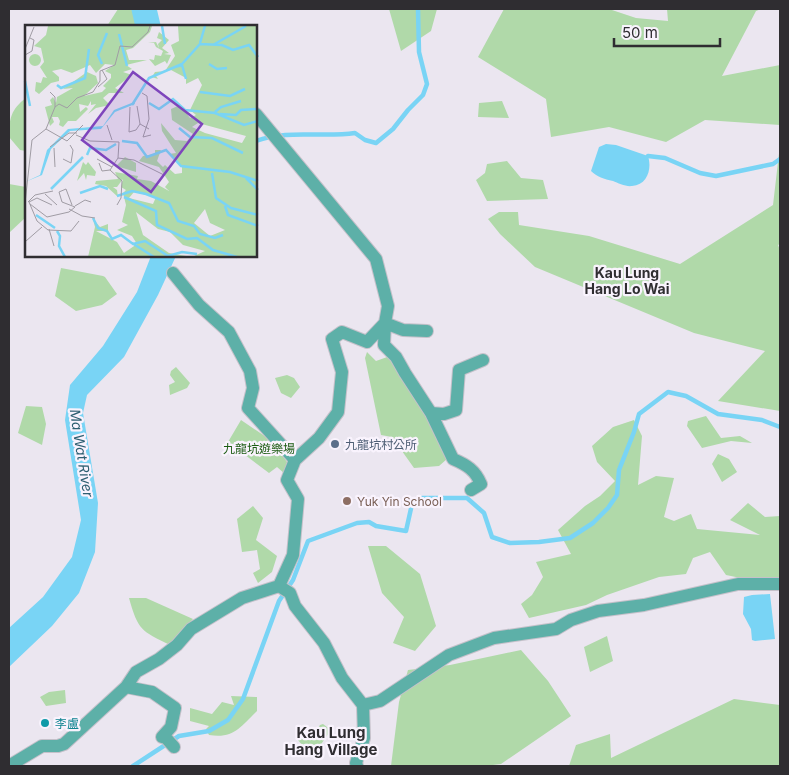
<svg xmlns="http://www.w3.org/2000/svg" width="789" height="775" viewBox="0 0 789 775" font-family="Inter,'Noto Sans TC',sans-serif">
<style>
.green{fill:#b0d9a9}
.water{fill:#79d4f5}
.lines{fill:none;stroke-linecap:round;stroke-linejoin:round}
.stream{stroke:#79d4f5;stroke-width:4.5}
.river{stroke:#79d4f5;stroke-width:25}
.minor-casing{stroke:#c5c1ca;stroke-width:14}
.minor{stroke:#5db0a8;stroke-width:12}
.service-dot{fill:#5c6f8a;stroke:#f9f3fd;stroke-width:2}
.education-dot{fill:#8d6e63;stroke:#f9f3fd;stroke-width:2}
.culture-dot{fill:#0f9aa8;stroke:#f9f3fd;stroke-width:2}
.labels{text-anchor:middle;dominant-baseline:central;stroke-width:4.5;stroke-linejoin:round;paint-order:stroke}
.service-label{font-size:12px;fill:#4e5e75;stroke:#f9f3fd;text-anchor:start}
.park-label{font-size:12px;fill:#1d5d14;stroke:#f9f3fd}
.education-label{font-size:12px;fill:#785e54;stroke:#f9f3fd;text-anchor:start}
.culture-label{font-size:12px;fill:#0d838f;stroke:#f9f3fd;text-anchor:start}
.neighbourhood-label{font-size:14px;font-weight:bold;fill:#2f2d31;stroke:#f9f3fd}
.water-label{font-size:14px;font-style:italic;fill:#2d5f71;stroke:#f9f3fd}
.quarter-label{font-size:15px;font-weight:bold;fill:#2f2d31;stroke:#f9f3fd}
.inset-river{fill:none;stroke:#79d4f5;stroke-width:2.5}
.inset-road{fill:none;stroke:#a09ca4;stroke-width:1}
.view{fill:#7e45bc;fill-opacity:0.15;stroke:#7e45bc;stroke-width:2.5}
.inset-edge{fill:none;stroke:#2f2d31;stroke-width:2.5}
</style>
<rect width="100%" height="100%" fill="#ebe6f0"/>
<path class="green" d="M118 9H134L139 26H107Z
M389 9H437L431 31 401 51Z
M504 9H609L636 18 668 21 667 9H761L756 11 722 76 780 65V125L705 120 666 142 609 127 551 137 546 99 478 57Z
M26 98V151L20 150 9 137C9 119 11 109 26 98Z
M502 101 509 118 478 117 479 103Z
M780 145V244L778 245 780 250V411L718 401 765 351 694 333 535 267 500 234 488 219 499 212H518L519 225 589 236 680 264 773 205Z
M507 161 521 178 543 180 548 199 487 201 476 180 485 173 487 164Z
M9 184 26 187V217L9 233Z
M61 268 103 276 105 277 117 294 102 305 76 311 55 296Z
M367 352 376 361 390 356 426 411 447 459 439 466 414 468 392 437 381 435 365 358Z
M176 367 190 383 187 388 170 395 169 385 175 382 170 375 171 371Z
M287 375 294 378 300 387 291 398 281 393 275 378Z
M26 406 42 407 46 424 42 445 18 433Z
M706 416 721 438 740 436 752 443 731 441 702 448 687 426 688 421Z
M241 420 269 439 291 467 285 474 277 467 269 473 228 442Z
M634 420 642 436 638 485 656 476 674 478 664 517 674 521 691 514 697 529 760 535 730 520 748 503 765 517 780 516V586L726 575 710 552 693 558 686 574 659 577 607 595 586 605 529 618 521 604 532 595 543 577 536 562 571 554 558 530 585 506 600 496 615 481 597 462 592 446 613 427Z
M718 454 729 459 737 472 722 482 712 464Z
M253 506 263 518 256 540 277 556 272 572 258 583 253 573 260 569 257 550 242 552 237 519Z
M368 546H386L420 574 436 626 415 651 393 643 404 617 382 593Z
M129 598H146L193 619 170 645C141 631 138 630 129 598Z
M607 636 613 661 590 672 584 647Z
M521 650 548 681 571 716 501 764 485 766H391L399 702 408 670 450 665Z
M65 690 66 703 46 706 40 697 49 692Z
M231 696 257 697V711C240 727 234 739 209 735L206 729 209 726 190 721V708L212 714 222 702 234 705Z
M734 699 780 705V766H569L576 745 610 734 611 758Z
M323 724 331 730 317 750 310 755 298 740 303 734 313 735 320 725Z"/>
<path class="water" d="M606 144 616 145 648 156C652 168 648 185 632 186 626 187 618 183 613 181 604 179 597 177 591 171L599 147Z
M151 256H176L158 295 124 357 87 395 83 413 98 503 95 552 79 593 52 626 9 667V628L43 597 72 557 81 520 65 420 70 385 103 346 137 292Z
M770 594 775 639 755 641 752 640 751 629 743 614 744 597 752 595Z"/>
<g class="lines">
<path class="stream" d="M256 141C288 129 322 138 355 133L365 140 376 143 393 129 408 110 423 95 427 84 419 52 418 9
M648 156 665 158 700 173 716 176 773 164 780 159
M133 766 179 736 209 731 228 720 243 699 279 601 293 580 308 541 357 523 369 522 376 526 406 531 412 504 422 498H467L484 513 492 537 510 543 539 542 570 538 593 523 608 508 617 495 619 470 634 432 639 414 668 392 686 396 718 414 762 420 780 427"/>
<path class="river" d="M144 9 148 26"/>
<g class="minor-casing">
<path id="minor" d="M256 114 376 259 388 306 385 323 384 345 396 357 405 373 431 413 444 414 456 410 459 370 483 360
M173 273 199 305 229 332 250 371 253 388 248 408 295 460 319 438 338 412 342 372 332 339 342 332 367 342 385 323 403 330 427 331
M431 413 453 459C467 465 475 470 481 484L471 490
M279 586 293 555 298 499 287 480 295 460
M126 687 152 692 175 708 171 727 162 737 166 738 174 747
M363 705 380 701 449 655 494 638 556 629 571 620 598 611 644 605 738 584H780
M9 766 42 746H58L64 744 126 687 136 672 159 659 177 645 191 629 242 598 279 586 290 593 295 606 324 643 342 678 363 705 364 738 356 763 357 766"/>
</g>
<use href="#minor" class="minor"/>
</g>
<circle class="service-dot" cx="335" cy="444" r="5"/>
<circle class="education-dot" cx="347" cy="501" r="5"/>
<circle class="culture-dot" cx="45" cy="723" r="5"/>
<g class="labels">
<g class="service-label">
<text x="345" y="444">九龍坑村公所</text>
</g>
<g class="park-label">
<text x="259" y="448">九龍坑遊樂場</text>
</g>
<g class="education-label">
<text x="357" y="501">Yuk Yin School</text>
</g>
<g class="culture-label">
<text x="55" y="723">李盧</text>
</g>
<g class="neighbourhood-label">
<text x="627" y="272">Kau Lung<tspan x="627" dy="16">Hang Lo Wai</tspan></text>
</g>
<g class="water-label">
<text transform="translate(82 453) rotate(81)">Ma Wat River</text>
</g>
<g class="quarter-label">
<text x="331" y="732">Kau Lung<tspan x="331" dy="17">Hang Village</tspan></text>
</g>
</g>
<g transform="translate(25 25)">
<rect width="232" height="232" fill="#ebe6f0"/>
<path d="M23 1H127L125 7 108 23 101 25 104 35H122L101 40 107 44 98 47 107 50 90 63 99 68H84L78 73 85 80 71 83 63 89 71 79 66 80V76L63 81 54 79 55 87 61 82 63 84 51 96H43L38 102 34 100 35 96 33 92H27L29 97 25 101 20 82 27 80 25 75 28 72 31 78 32 72 48 63 38 64 62 47 71 51 73 58 59 71 77 67 81 63 78 61 86 53V49L80 46 89 40 80 39 71 48 65 40 47 48 36 44 27 46 34 52V56L26 58 14 69 10 66 11 57 16 58 18 52 22 53 15 42 19 37 16 23 9 21 21 10ZM153 1H232V232H63L70 202 68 194 75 202 83 199V206H71L92 217 99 228 112 219 107 211 92 205 103 200 97 197 101 180 98 168 101 165 96 162 98 154 92 162H88L92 165 93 172 81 161 70 159 71 156 93 154 90 147 113 151 112 154 126 156 144 166 140 162 144 157 134 142 114 136 118 131 130 129V125H136L132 136 138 142 140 140 150 149 157 148V141L144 129 151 128 137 106 136 98 150 115 162 116 168 109 147 95 146 84 155 80 165 93 171 90 165 85 177 60 173 53 161 59V53L146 45 135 47 131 51 133 54 127 52 130 47 140 46 150 31 146 20 154 16ZM173 98 221 111 217 118 180 108 167 102ZM109 167 131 172 128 179 104 173ZM180 184 185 198 200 205 185 211 169 198ZM111 187 133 204 145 207 158 220 180 226 167 232 144 228 118 210ZM134 7 144 15 137 23 144 28 139 29 146 30 142 39 140 36 130 41 124 34 129 35 130 30 136 31 138 26 131 22 129 18H123L131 17 134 23 133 19 137 15 132 13ZM4 35a6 6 0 1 1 12 0a6 6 0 1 1-12 0ZM100 132 111 138V147L91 141ZM58 137 61 140 63 137 71 147 70 151 62 150 61 155 59 148 52 156Z" fill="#b0d9a9" fill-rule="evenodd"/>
<path d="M109 77 110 79 90 87 76 104 45 106 26 124 17 150 0 157 15 150 22 125 43 104 78 101 89 85Z" fill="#79d4f5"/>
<path class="inset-river" d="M137 1 140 19M94 9 102 41M175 18 180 1M188 20 221 1M77 39 73 30 82 8M157 39 175 19 197 20 208 25 224 20 233 32M184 39 192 44 202 43M150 42 157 40 161 54M0 56 5 81M32 60 36 63 60 53 64 24M175 67 205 71 220 64M124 78 134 84 148 74 160 85 190 88 219 100 233 96M107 80 124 53 157 39M190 87 196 82 216 76M195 89 211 90 216 85 233 84M154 103 165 112 187 113 218 128M97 116 112 118 122 132 141 125 156 141 205 147 233 156M62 130 65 123 81 125 91 119M187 148 191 173 206 183 233 190M221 153 233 165M26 164 58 132M55 168 75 161 83 164M92 171 107 166 121 169 144 178 153 196 169 201 175 209 190 213 198 210M99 172 131 186 132 200 162 214 172 213 188 225 212 232M200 181 203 190 233 201M11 190 30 203M68 193 73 203 82 206 87 214 96 210 108 219 120 216 143 231 157 227 172 229M32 206 35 211 34 221 40 232M107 218 129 232"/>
<path class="inset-road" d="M0 24 9 2M0 30 7 26 9 15 5 13M73 62 82 54 77 45M25 67 30 72V82M117 68 122 71 124 94 118 112 126 110M112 81 115 99M105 82 104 107 111 105 115 99 124 104M82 100 87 115M21 104 42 116 58 100M51 110 65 116 94 117 93 133 85 145 97 156 96 173 92 180M25 122 44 108H52M29 123 30 142M93 133 109 135 139 150M38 134 46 138 48 125 45 120M72 134 87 142M74 138 77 146 85 145M20 169 32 180M3 177 10 170 28 166M4 177 12 196 23 205 46 206 54 196M4 177 12 173 27 180M0 178 7 115 21 104 30 82 34 79 42 83 52 73 68 67 75 56V46L90 40 95 21 107 22 123 7 125 1M5 179 22 192 44 187 50 182 37 177 34 167 41 164 47 180M50 181 60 175 66 177M44 184 57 191 70 193M24 204 29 221M1 216 17 202"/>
<path class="view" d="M108 47 177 99 126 167 57 115Z"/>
<rect width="232" height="232" class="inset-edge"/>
</g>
<rect width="789" height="775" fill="none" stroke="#2f2d31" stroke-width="20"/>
<path d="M614 38v8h106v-8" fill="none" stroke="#2f2d31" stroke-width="2.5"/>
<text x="622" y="38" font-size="15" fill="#2f2d31" stroke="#f9f3fd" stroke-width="4" paint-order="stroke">50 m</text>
</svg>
